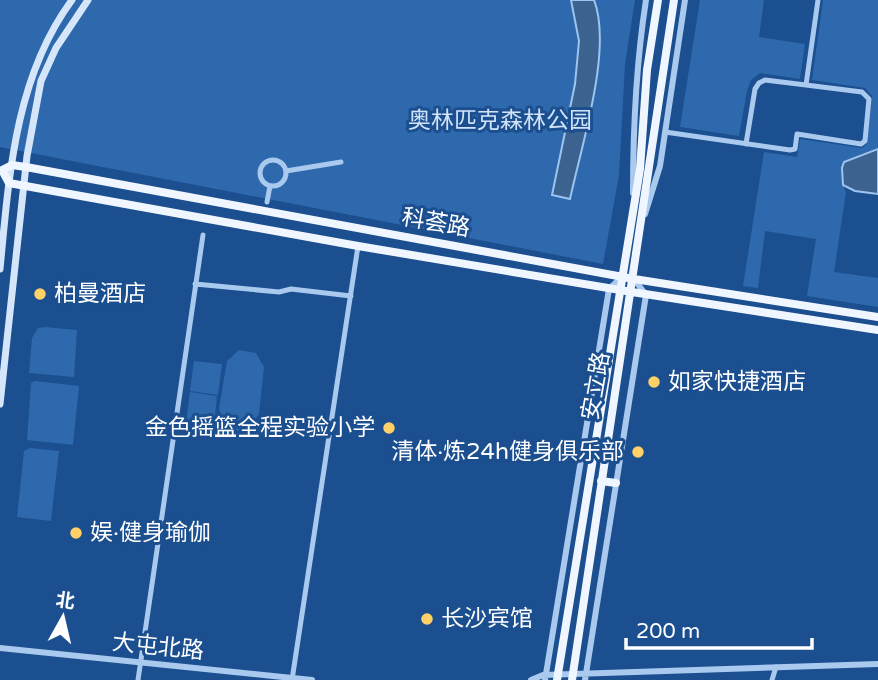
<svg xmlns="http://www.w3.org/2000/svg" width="878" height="680" viewBox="0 0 878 680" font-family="'Varela Round','Noto Sans SC',sans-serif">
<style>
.green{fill:#2e69ad}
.water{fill:#3c6290;stroke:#9cc4f0;stroke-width:2}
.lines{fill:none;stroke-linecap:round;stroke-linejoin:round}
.minor{stroke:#a9c9ee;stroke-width:5}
.tertiary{stroke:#a9c9ee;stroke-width:6}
.secondary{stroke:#d6e6fa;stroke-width:7}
.primary{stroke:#f0f6ff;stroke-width:8}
.poi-dot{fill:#ffd166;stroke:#1b4f8f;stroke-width:2.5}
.labels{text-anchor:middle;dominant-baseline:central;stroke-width:6;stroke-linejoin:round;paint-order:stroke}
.park-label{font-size:23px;fill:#cfe3fa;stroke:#1b4f8f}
.street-label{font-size:23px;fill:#fff;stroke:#1b4f8f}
.poi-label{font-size:23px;fill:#fff;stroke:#1b4f8f;text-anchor:start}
</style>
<rect width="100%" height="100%" fill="#1b4f8f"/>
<path class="green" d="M0 0H635L625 64 619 175 603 264 0 147Z
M700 0H764L759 37 805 44 800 79 760 73 751 80 747 91 739 136 680 127Z
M823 0H878V149L843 185 846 192 834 272 878 278V307L807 296 816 239 765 231 758 288 743 286 764 152 797 157 800 139 862 148 867 144 872 96 865 88 812 80Z
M45 327 77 330 74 377 29 373 32 338 38 328Z
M239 350 256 353 264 367 259 414 249 428 238 431 223 424 219 408 227 361Z
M194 361 222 364 218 395 190 391Z
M35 381 79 386 73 445 27 440 31 383Z
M190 392 217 396 214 426 186 423Z
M30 448 59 451 51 521 17 517 24 451Z"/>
<path class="water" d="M571 0H594C613 49 581 147 570 199L552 195 575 84 579 41Z
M878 149V194L855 191 843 185 842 168 844 162Z"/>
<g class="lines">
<path class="minor" d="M665 132 790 150 795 149 797 134 861 144 865 141 869 99 862 92 806 85 818 0
M746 144 755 89 759 83 765 80 806 85
M260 173a13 13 0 1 1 26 0a13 13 0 1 1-26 0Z
M286 171 341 162
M267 202 270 186
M195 284 279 292 291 289 351 296
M138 680 203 235
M292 680 358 246
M772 680 776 667"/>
<path class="tertiary" d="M633 193C633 128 636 64 646 0
M645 214 660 166 685 0
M0 648 312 680
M531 680 543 675 878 664
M545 680 609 289 622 277
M585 680 646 295 634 279"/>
<path class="secondary" d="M0 269C9 176 15 77 72 0
M0 404 27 156 41 81 56 48 88 0"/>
<path class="primary" d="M878 317 634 279 26 167 12 165 2 170 9 183 358 246 632 292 878 330
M601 481 616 483
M557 680 640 169 647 70 658 0
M572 680 674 0"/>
</g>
<g class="poi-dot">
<circle cx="40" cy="294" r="7"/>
<circle cx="654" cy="382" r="7"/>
<circle cx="389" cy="428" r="7"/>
<circle cx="638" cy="452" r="7"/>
<circle cx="76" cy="533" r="7"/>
<circle cx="427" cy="619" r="7"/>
</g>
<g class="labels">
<g class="park-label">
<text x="500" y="121">奥林匹克森林公园</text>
</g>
<g class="street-label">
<text transform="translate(436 223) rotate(10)">科荟路</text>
<text transform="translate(596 386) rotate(-80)">安立路</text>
<text transform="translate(158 647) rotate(6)">大屯北路</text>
</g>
<g class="poi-label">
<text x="54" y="294">柏曼酒店</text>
<text x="668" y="382">如家快捷酒店</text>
<text x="375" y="428" text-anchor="end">金色摇篮全程实验小学</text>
<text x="624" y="452" text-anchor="end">清体·炼24h健身俱乐部</text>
<text x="90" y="533">娱·健身瑜伽</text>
<text x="441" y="619">长沙宾馆</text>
</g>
</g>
<g transform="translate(63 617) rotate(8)" stroke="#1b4f8f" stroke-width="5" paint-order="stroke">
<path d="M0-5L12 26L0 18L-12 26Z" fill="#ffffff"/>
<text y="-10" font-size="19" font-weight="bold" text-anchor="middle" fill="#ffffff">北</text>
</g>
<path d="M626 638v10h186v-10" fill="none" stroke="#ffffff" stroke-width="3.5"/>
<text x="636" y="638" font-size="21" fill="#ffffff" stroke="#1b4f8f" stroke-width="5" paint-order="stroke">200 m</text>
</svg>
